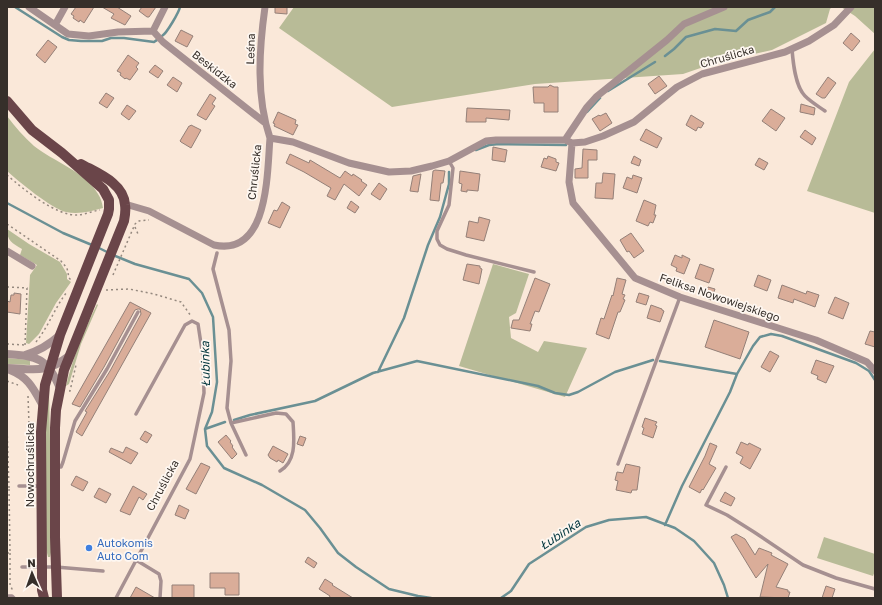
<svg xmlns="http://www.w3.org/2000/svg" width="882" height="605" viewBox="0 0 882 605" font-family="'Golos Text',sans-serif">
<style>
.green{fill:#b8bb97}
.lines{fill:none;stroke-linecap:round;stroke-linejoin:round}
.stream{stroke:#6a9094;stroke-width:2.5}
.building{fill:#daad99;stroke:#948078}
.path{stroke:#95897f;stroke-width:1.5;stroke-dasharray:2 3;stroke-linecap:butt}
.service{stroke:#a69091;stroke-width:3.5}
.minor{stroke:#a69091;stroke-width:7}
.tertiary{stroke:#a69091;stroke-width:8}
.primary{stroke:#6a4549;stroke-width:10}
.shop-dot{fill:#3f7fe0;stroke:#fef7f1;stroke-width:1.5}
.labels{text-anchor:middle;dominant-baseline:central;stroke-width:3.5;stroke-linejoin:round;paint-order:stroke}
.street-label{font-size:11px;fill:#362f2a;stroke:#fef7f1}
.shop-label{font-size:11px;fill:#366cbe;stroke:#fef7f1;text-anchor:start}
.water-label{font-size:12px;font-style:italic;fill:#00353c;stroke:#fef7f1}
</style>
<rect width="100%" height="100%" fill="#fae8d9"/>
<path class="green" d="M294 7H832L830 9 826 23 772 50 715 63 683 74 535 84 392 107 279 28Z
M841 7H875V34L855 16Z
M875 49V213L807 191 849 82Z
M7 116C15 127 24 137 34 146 53 161 87 173 98 194 101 198 102 203 103 208 91 211 79 215 66 212 52 209 18 181 7 171Z
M7 229 29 244 60 262 67 274V279L71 282 56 303 39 334 29 344 26 343 30 275 37 265 20 255 22 249C12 243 7 241 7 229Z
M493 264 529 274 516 313 509 317 511 338 538 352 544 341 587 348 565 397 459 366Z
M97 304 98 305 81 344 69 384 66 386C73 357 84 331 97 304Z
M7 358 30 360V365L7 364Z
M49 388 52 548 50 557H48L46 549 45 428Z
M824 537 875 554V571L873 576 817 558Z"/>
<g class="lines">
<path class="stream" d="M15 7 62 37 69 40 81 41H102L111 38H124L154 42C157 40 160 38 162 36 167 33 179 12 180 7
M665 56 674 49 686 37 715 29 736 31 748 20 770 12 775 7
M608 91 655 62
M587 112 600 98
M476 150 489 145 499 144 566 145
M7 203 63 233 92 245
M97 247 109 253
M113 255 135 264 189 279 202 293 213 317 217 382 212 412 205 429 207 446 224 468 262 485 305 510 320 528 338 553 356 567 389 589 418 596 431 598
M660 361 737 374
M378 372 404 318 428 245 440 217 449 184V172
M234 420 250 415 315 401 373 373 417 361 538 386 555 393 569 395 578 392 615 372 653 360
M205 429 225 422
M665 525 682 486 730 392 737 374 753 346 760 337 771 334 782 336 856 363 869 371 875 380
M501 598 511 591 529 564 586 527 609 520 646 517 675 528 694 541 714 563 724 585 728 598"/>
</g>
<path class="building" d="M76 7H94L84 23 80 20 79 22 73 18 74 16 71 14Z
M102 7H117L131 16 125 25 111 18 114 14Z
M142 7H156L149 17H147L139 11Z
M275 7H287V14L275 13Z
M181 30 193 36 187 47 175 41Z
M851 33 860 41 852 51 843 43Z
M48 40 57 47 45 63 36 55Z
M128 55 139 63 136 67 138 69 130 80 126 78 125 79 120 75 121 73 117 71Z
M155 65 163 71 158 78 149 72Z
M659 76 667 86 655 94 648 84Z
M173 77 182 83 177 92 167 85Z
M828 77 836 83 825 98H822L816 94Z
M550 85 554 87H558V112H544V103H534L533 87H548Z
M106 93 114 98 107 108 99 103Z
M210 94 216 98 212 104 215 106 206 120 197 115Z
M801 104 815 108 814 115 800 112Z
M127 105 136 111 129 120 121 114Z
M467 108 510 110 509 120 486 118V122H466Z
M771 109 785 118 776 131 762 121Z
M278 112 296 120 295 124 298 125 293 135 274 126 275 124 273 123Z
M606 113 612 123 600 131 592 119 599 115 600 116Z
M691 115 704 123 701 128 698 127 696 131 686 125Z
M191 125 201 130 191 148 181 142 180 141 189 126H190Z
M646 129 662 138 657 148 640 140Z
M805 130 816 138 812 145 800 137Z
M493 147 507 150 505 162 492 160Z
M583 149 597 150V160H588V178H575V169L582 168Z
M290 154 309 163 310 160 340 178 345 171 352 176 353 174 362 180 361 181 367 185 359 196 344 184 335 200 327 196 331 188 304 172 286 163Z
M548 156 556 159V162L559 163 556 171 541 167 544 158 547 159Z
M634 156 641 160 639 166 631 163Z
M759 158 768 163 764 170 755 165Z
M435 170 445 171 443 183H441L439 201 430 200 433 171Z
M460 171 480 174 478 191 467 190V192L461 191 462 184 459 183Z
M603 173 615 174 613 199 595 198 596 183H602Z
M421 174 418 192 410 191 413 176Z
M633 175 642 178 637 193 623 188 627 177 632 179Z
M379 183 387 189 380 200 371 194Z
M644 200 656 205 654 215H656L653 223 650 222 648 226 636 221Z
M351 201 359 207 355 213 347 208Z
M282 202 290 207 280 228 268 223 274 210 277 211Z
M479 217 490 220 484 241 466 237 469 221 478 223Z
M631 233 644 251 634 258 629 251 627 252 620 240Z
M675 255 682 258V255L690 259 684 274 676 271 677 268 671 265Z
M467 264 480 266V268L482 269 479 284 463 280Z
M700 264 714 269 709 283 695 278Z
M758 275 771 280 767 291 754 286Z
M535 278 550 284 539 312 535 311 530 324H532L530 331 511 328 513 320H519Z
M617 278 626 280 622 294 625 295 623 299 625 300 620 312H618L609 339 596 334 601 318 604 319 612 295 613 296Z
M782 285 806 294 807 291 819 295 815 307 794 299 793 303 778 298Z
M708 287 715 289 711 300 704 297Z
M14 293 21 294 20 314 7 312V301L10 302 11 295H14Z
M639 293 649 296 646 305 636 302Z
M835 297 849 303 843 319 828 313Z
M130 302 151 313 82 436 76 432 87 412 85 411 110 371 141 314 140 309H138L135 310 104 367 80 407 72 404Z
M651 305 662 309V310L664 311 660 322 647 318Z
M714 320 749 332 740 359 705 347Z
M870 331 875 332V347L865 344Z
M770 351 779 356 770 372 761 367Z
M816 360 834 366 826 383 817 379 818 376 811 373Z
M645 418 657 422 655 425 657 426 653 438 642 434 644 428 642 427Z
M145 431 152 435 147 443 140 439Z
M226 435 231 441 230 442 233 446 232 447 237 454 232 459 218 442Z
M300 436 306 438 303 446 297 444Z
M741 442 748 445 749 443 761 449 750 469 740 463 743 457 736 453Z
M710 443 717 446 709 464 716 468 703 490 702 489 700 493 689 487 705 456Z
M273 446 288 454 283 463 278 460 277 462 270 458 268 455Z
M126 447 138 453 131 464 109 452 111 448 123 453Z
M201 463 210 467 196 494 186 489Z
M626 464 640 467 637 490H632L631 493 616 490 618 481 615 480 617 472 623 473Z
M76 476 88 482 83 491 71 485Z
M133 486 147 494 143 500 139 497 130 515 120 511Z
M99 488 111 494 106 503 94 497Z
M725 492 735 498 731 506 720 501Z
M179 505 189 510 185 519 175 515Z
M736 534 745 539 755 555 759 548 772 553 771 555 788 564 776 587 788 590V592H790L788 598 760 597 768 564 756 578 731 537Z
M308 557 317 563 314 568 305 562Z
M210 573H239V595H225V588H210Z
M325 579 333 584 332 585 353 598H329L330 596 319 589Z
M172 585H194V598H172Z
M826 586 835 589 832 598H822Z
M136 587 155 598H130Z"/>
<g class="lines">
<path class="path" d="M7 175C23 189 57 217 79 215 86 214 93 211 100 210
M7 224 61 261 67 268 69 278 71 280
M135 227 138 234
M113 275 135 224 139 221 149 220
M7 287 27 288 25 345
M106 290 129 289 154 294 181 302 191 316
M36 342C49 326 55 307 67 292
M7 344 25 345
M7 381 18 385
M69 391H70L76 365
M28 396 31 480
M7 426 9 488H7
M32 492V500
M7 553H10L9 488
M10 553V585L13 591"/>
<path class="service" d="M792 49C793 62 795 86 805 96 811 102 818 106 825 111
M449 161 453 168 449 205 437 231V239L440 245 447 249 466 255 534 272
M217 253 213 269 229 330 231 361 227 408 231 423 246 455
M231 423 276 413 286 414 293 422C294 439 297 461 280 471
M618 464 680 297
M57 467H61L63 462 75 421 107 369 138 312
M726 467 706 505 727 515 754 532 803 565 836 578 875 589
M19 486H40
M136 560 159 574 161 581 160 598
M22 567H56L103 571
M7 596H12L14 598
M116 598 190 459 204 393 203 357 198 324 192 321 185 325 136 414"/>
<path class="minor" d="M29 7 68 34 89 36 118 32 153 31 165 7
M265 7C259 50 256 97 270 138
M55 25 65 7
M153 31 163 42 264 122
M565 140 587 107 596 97 667 40 684 24 724 7
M572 143 569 182 573 203 635 278 680 297 816 340 867 362 875 371
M125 204 149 211 214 245C269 257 267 173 270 138L293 142 349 163 389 172 411 171 432 166 449 161 486 141 496 140H565L572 143 585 142 603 136 634 122 677 87 702 74 785 52 809 41 834 25 851 7
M7 251 32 266"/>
<path class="tertiary" d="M7 354C38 356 47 358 60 388
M25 355C39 351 49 345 60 335
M7 368C34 369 46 374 69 356
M10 370C28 377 33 388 42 404"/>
<path class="primary" d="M7 101 32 130 62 153 103 189 109 200V209L108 214 60 335 45 385 41 432 42 567V590L44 598
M57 598 55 537V428L56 410 64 370 124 221C125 216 126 211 125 205 124 183 97 173 81 164"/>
</g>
<circle class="shop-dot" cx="89" cy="548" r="4"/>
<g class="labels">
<g class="street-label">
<text transform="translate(250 49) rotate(-88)">Leśna</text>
<text transform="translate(727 56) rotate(-16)">Chruślicka</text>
<text transform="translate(215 69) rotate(38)">Beskidzka</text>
<text transform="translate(254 172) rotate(-84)">Chruślicka</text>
<text transform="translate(720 297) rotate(19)">Feliksa Nowowiejskiego</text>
<text transform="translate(29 465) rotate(-90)">Nowochruślicka</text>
<text transform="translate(162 485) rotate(-62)">Chruślicka</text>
</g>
<g class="shop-label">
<text x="97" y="542">Autokomis<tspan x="97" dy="13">Auto Com</tspan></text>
</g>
<g class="water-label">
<text transform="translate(205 364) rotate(-91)">Łubinka</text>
<text transform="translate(560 534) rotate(-33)">Łubinka</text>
</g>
</g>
<rect width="882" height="605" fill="none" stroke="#362f2a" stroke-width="16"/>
<g transform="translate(32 573) rotate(358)" stroke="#fef7f1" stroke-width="3" paint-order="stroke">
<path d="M0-3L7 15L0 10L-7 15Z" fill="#362f2a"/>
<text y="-6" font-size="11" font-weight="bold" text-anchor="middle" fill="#362f2a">N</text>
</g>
</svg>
